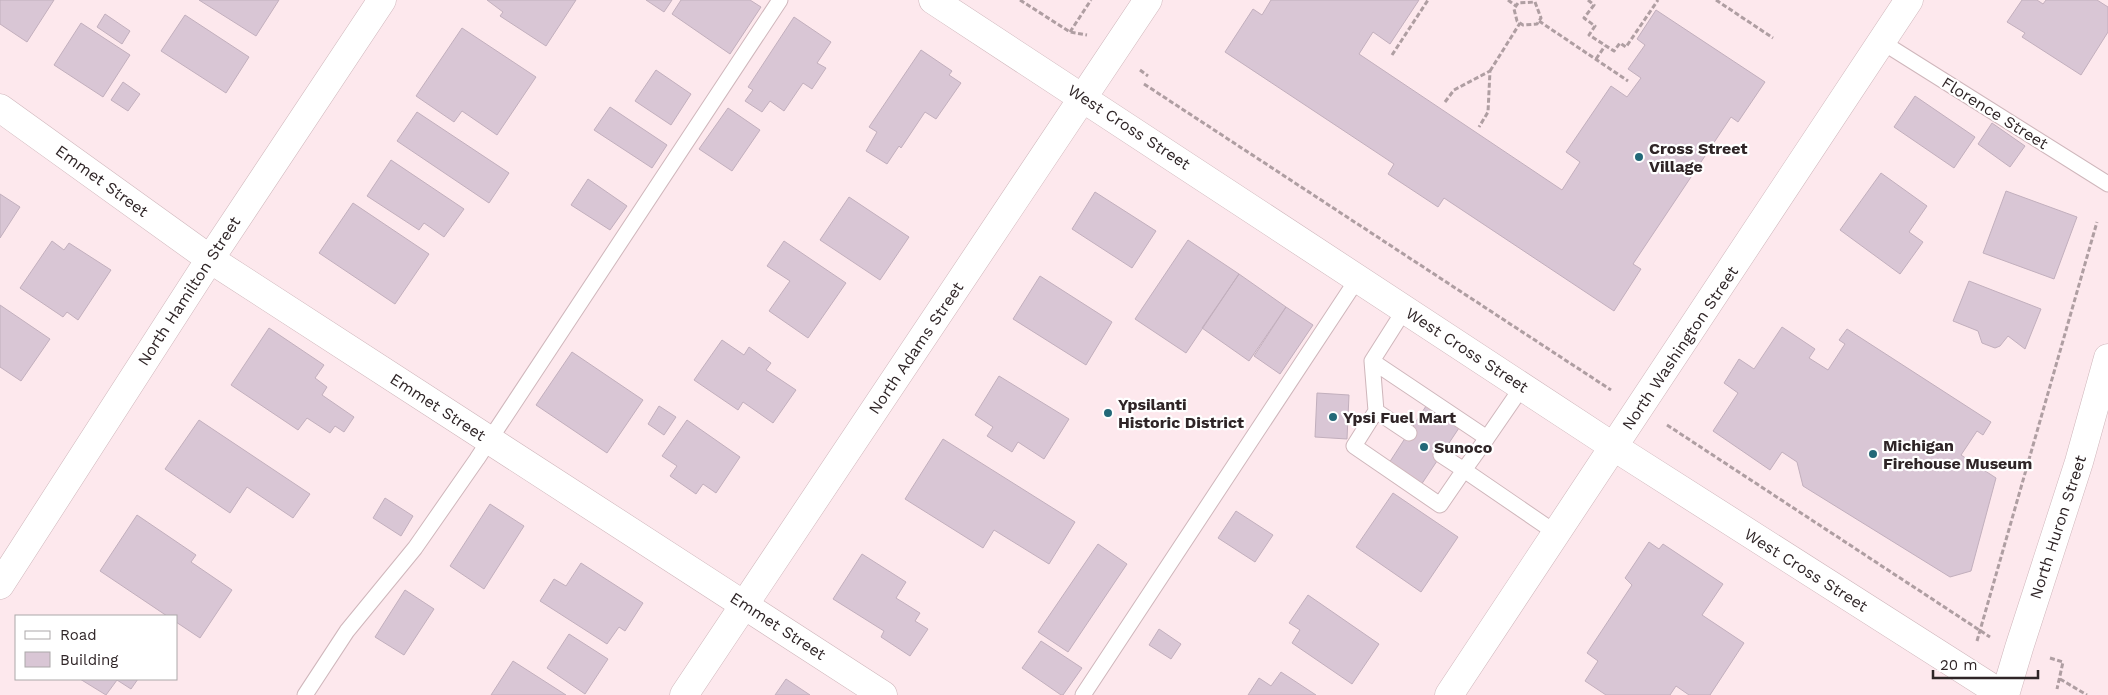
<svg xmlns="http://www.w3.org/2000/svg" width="2108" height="695" viewBox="0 0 2108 695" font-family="'Work Sans',sans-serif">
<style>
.building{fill:#d9c6d5;stroke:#c2afbd}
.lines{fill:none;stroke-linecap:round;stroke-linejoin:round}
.service-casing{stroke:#cfb6bb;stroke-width:17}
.minor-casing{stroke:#cfb6bb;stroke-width:29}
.tertiary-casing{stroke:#cfb6bb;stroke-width:29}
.secondary-casing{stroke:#cfb6bb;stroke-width:29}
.primary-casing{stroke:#cfb6bb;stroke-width:29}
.path{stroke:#af9ea2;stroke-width:3;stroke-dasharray:5 2.5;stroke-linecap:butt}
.service{stroke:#fff;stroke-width:15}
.minor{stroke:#fff;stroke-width:28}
.tertiary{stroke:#fff;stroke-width:28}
.secondary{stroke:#fff;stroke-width:28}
.primary{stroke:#fff;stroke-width:28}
.poi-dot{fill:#236878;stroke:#fff;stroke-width:2}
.labels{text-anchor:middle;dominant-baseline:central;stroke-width:4.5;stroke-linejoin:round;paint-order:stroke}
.street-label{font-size:16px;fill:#2f2527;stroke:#fff}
.poi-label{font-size:16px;font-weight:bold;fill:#2f2527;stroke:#fff;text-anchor:start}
</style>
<rect width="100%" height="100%" fill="#fde8ed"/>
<path class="building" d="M0 0H54L27 42 0 24Z
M199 0H279L256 36Z
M487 0H576L546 46 500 16 503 12Z
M646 0H672L664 12Z
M681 0H750L761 7 730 54 672 14Z
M1271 0H1419L1390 44 1373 32 1359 54 1562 190 1580 162 1566 152 1611 86 1627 97 1641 78 1628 69 1645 45 1637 39 1656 10 1765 82 1738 122 1731 117 1633 264 1641 269 1614 311 1444 198 1438 207 1388 174 1394 164 1225 52 1253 9 1262 15Z
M2022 0H2037L2043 4 2046 0H2097L2108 7V32L2081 75 2022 37 2025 33 2007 22Z
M105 14 130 31 122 44 97 27Z
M185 15 249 57 226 93 161 51Z
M794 17 831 42 817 63 826 68 812 89 803 83 784 111 770 101 762 112 745 101 753 90 748 87Z
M81 23 130 55 103 97 54 65Z
M462 28 536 77 497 135 462 111 454 122 416 96Z
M921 50 952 71 949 75 961 83 936 119 925 112 901 148 899 146 887 164 866 151 877 132 869 127Z
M656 70 691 94 671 125 635 101Z
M123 82 140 94 128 111 111 100Z
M1915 96 1975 137 1954 168 1894 127Z
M610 107 667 145 652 168 594 130Z
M728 108 760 130 732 171 699 149Z
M417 112 509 173 489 203 397 141Z
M1992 123 2025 146 2010 167 1978 144Z
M391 160 464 209 444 237 424 223 419 230 367 196Z
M1881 173 1927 206 1909 232 1923 242 1900 274 1840 230Z
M588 179 627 206 610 230 571 205Z
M2006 191 2077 217 2054 279 1983 253Z
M1095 192 1156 231 1132 268 1072 229Z
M0 194 20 207 0 238Z
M849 197 909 237 880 280 820 240Z
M353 203 429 254 395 304 319 253Z
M1188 240 1239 274 1186 353 1135 319Z
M52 241 64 250 69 243 111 270 78 320 67 312 63 317 20 288Z
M784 241 846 283 808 338 769 311 790 281 767 266Z
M1239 274 1286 307 1249 361 1202 328Z
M1040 276 1112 322 1086 365 1013 319Z
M1969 281 2041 309 2025 349 2008 336 2000 346 1995 348 1982 343 1978 331 1953 321Z
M0 305 50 339 21 381 0 367Z
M1286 307 1313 325 1280 374 1254 356Z
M1782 327 1815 349 1809 358 1828 370 1845 344 1839 340 1847 329 1991 422 1983 435 1977 431 1961 455 1996 478 1971 571 1950 577 1803 486 1797 462 1782 452 1770 470 1713 431 1738 393 1724 383 1739 359 1754 369Z
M269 328 324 365 315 378 327 387 322 395 354 417 344 432 335 426 330 433 307 418 298 430 231 385Z
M722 340 744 355 749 347 771 363 766 370 796 390 773 423 743 402 738 410 694 380Z
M572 352 643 400 607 453 536 405Z
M999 376 1069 419 1044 459 1018 442 1012 452 987 436 993 427 975 415Z
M1317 393 1349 395 1347 439 1315 437Z
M1428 403 1461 425 1421 485 1389 463Z
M659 406 676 417 664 435 648 424Z
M199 420 310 494 293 518 247 487 230 513 165 469Z
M687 420 740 457 716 493 703 484 696 494 670 476 677 466 662 456Z
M943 439 1075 522 1049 564 994 530 983 548 905 499Z
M1393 493 1458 537 1421 592 1356 547Z
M385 498 413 516 401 536 373 518Z
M490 504 524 526 484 589 450 566Z
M1236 511 1273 535 1255 562 1218 538Z
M137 515 196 555 191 562 232 590 200 638 176 622V616H167L100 571Z
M1649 542 1659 549 1663 544 1723 584 1702 615 1744 643 1710 695H1689L1676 686 1670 695H1606L1585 681 1598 661 1587 653 1632 585 1625 578Z
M1098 544 1127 564 1068 652 1038 632Z
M862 554 906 582 896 598 920 613 915 621 928 629 910 656 881 637 884 631 833 599Z
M581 563 643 603 625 631 619 627 607 644 540 601 554 579 566 586Z
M405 590 434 609 404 655 375 637Z
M1308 595 1379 644 1352 684 1292 643 1300 630 1289 623Z
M1159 629 1181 644 1171 659 1149 645Z
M569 634 608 659 585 694 547 668Z
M1041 641 1082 668 1063 695H1061L1022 668Z
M513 661 566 695H491Z
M1281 672 1316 695H1248L1259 678 1271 686Z
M80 679H138L131 689 117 680 106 695Z
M786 679 810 695H775Z"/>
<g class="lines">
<g class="service-casing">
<path id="service" d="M1882 42 2108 184
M1405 309 1372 361 1487 438 1464 470 1556 533
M1372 361 1376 411 1409 433
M1376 411 1354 446 1440 505 1464 470 1441 455
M1487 438 1522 387
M305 695 347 631 415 548 477 459 780 0
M1083 695 1358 278"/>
</g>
<g class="minor-casing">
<path id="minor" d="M0 108 210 259 883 695"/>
</g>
<g class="tertiary-casing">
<path id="tertiary" d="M684 695 1148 0
M1449 695 1909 0"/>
</g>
<g class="secondary-casing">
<path id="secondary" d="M0 585 210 259 382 0
M2005 695 2019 648 2079 462 2108 358"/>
</g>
<g class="primary-casing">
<path id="primary" d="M933 0 1614 447 2003 695"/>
</g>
<path class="path" d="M1020 0 1070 32 1087 35
M1508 0 1516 6
M1588 0 1594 5 1584 18 1595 26 1589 35 1614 51 1620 43 1626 47 1658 0
M1716 0 1773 38
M1535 2 1541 18 1537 24 1523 25 1517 21 1514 9 1518 3Z
M1539 21 1628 81
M1070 32 1091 0
M1392 55 1428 0
M1596 59 1605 46
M1140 70 1148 76
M1490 71 1520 23
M1144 84 1611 390
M1445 102 1454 90 1490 71 1488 112 1479 127
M1667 425 1990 637
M1977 641 2097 222
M2050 658 2063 662 2057 689
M2060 679 2087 695"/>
<use href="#service" class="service"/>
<use href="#minor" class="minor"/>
<use href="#tertiary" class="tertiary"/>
<use href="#secondary" class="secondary"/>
<use href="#primary" class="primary"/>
</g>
<g class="poi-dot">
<circle cx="1639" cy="157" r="5"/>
<circle cx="1108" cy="413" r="5"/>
<circle cx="1333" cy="417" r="5"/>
<circle cx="1424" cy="447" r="5"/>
<circle cx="1873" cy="454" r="5"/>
</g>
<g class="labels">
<g class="street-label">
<text transform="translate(1995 113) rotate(32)">Florence Street</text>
<text transform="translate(1129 127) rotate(33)">West Cross Street</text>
<text transform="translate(102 181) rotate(36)">Emmet Street</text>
<text transform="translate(189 291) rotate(-57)">North Hamilton Street</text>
<text transform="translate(916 348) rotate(-56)">North Adams Street</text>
<text transform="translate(1680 348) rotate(-56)">North Washington Street</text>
<text transform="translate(1467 350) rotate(33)">West Cross Street</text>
<text transform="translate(438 407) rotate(33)">Emmet Street</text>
<text transform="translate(2058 527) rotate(-72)">North Huron Street</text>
<text transform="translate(1806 570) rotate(32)">West Cross Street</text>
<text transform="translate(778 626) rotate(33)">Emmet Street</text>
</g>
<g class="poi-label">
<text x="1649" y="148">Cross Street<tspan x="1649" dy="18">Village</tspan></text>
<text x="1118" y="404">Ypsilanti<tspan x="1118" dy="18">Historic District</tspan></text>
<text x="1343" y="417">Ypsi Fuel Mart</text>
<text x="1883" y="445">Michigan<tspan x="1883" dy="18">Firehouse Museum</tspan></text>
<text x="1434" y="447">Sunoco</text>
</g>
</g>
<rect x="15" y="615" width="162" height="65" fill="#ffffff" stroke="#aca8a9"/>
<rect x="25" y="631" width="25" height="8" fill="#ffffff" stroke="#aca8a9"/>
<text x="60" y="640" font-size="15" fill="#2f2527">Road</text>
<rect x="25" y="652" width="25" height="15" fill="#d9c6d5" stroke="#aca8a9"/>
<text x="60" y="665" font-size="15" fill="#2f2527">Building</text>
<path d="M1933 670v8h105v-8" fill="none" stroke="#2f2527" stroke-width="2.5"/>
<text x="1940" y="670" font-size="15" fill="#2f2527" stroke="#ffffff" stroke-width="4" paint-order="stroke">20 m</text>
</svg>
